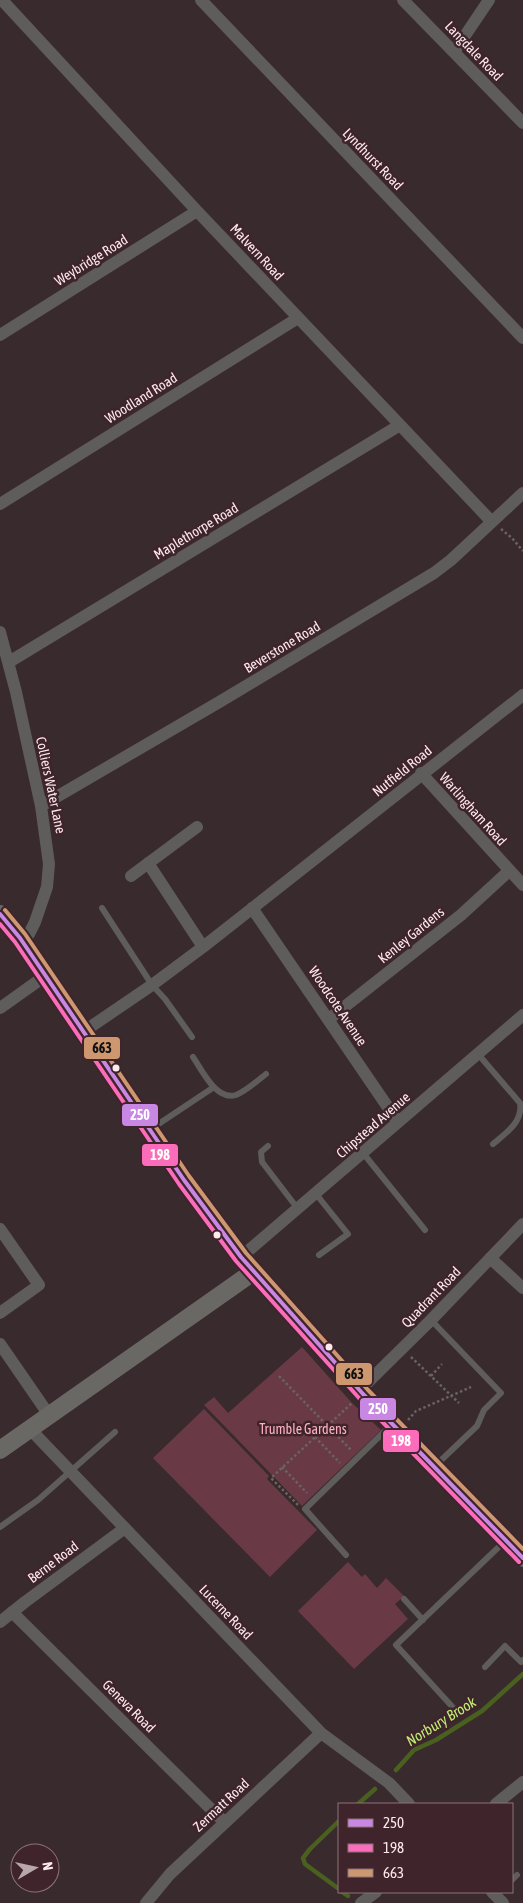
<svg xmlns="http://www.w3.org/2000/svg" width="523" height="1903" viewBox="0 0 523 1903" font-family="'Asap Condensed',sans-serif">
<style>
.green{fill:#693946}
.lines{fill:none;stroke-linecap:round;stroke-linejoin:round}
.stream{stroke:#4a601f;stroke-width:4.5}
.path{stroke:#696364;stroke-width:2.5;stroke-dasharray:2.5 2.5;stroke-linecap:butt}
.lane{stroke:#5e5d5b;stroke-width:6}
.street{stroke:#5e5d5b;stroke-width:12}
.secondary{stroke:#696865;stroke-width:18}
.bus-1-casing{stroke:#3f242b;stroke-width:8}
.bus-2-casing{stroke:#3f242b;stroke-width:8}
.bus-3-casing{stroke:#3f242b;stroke-width:8}
.bus-1{stroke:#c787e3;stroke-width:4}
.bus-2{stroke:#fb6dba;stroke-width:4}
.bus-3{stroke:#cd976f;stroke-width:4}
.bus-dot{fill:#fceaee;stroke:#3f242b;stroke-width:2}
.labels{text-anchor:middle;dominant-baseline:central;stroke-width:5;stroke-linejoin:round;paint-order:stroke}
.street-label{font-size:14px;fill:#fceaee;stroke:#3f242b}
.park-label{font-size:14px;fill:#feb0c3;stroke:#3f242b}
.water-label{font-size:15px;font-style:italic;fill:#bfed74;stroke:#3f242b}
.line-badge{stroke:#3f242b;stroke-width:2}
.badge-label{font-size:14px;text-anchor:middle;font-weight:bold;fill:#fff}
.pale-badge-label{font-size:14px;text-anchor:middle;font-weight:bold;fill:#111}
</style>
<rect width="100%" height="100%" fill="#392a2e"/>
<path class="green" d="M302 1347 352 1403 381 1430 302 1506 204 1405 214 1397 228 1413Z
M204 1409 269 1476 267 1479 317 1530 270 1577 153 1458Z
M348 1562 362 1577 365 1574 377 1588 386 1578 404 1596 395 1604 408 1619 354 1669 298 1611Z"/>
<g class="lines">
<path class="stream" d="M396 1770 414 1750 436 1740 482 1711 523 1674
M358 1804 375 1789
M339 1821 310 1849 303 1858 305 1864 339 1889
M342 1892 348 1896"/>
<path class="path" d="M501 529 512 538 523 551
M411 1357 459 1403
M279 1376 351 1450
M431 1376 442 1364
M408 1420 416 1411 471 1387
M315 1437 340 1463
M282 1467 307 1493
M298 1505 271 1478 352 1403"/>
<path class="lane" d="M102 908 152 985 165 999 192 1037
M478 1054 520 1103C523 1122 506 1133 493 1144
M193 1057C202 1070 216 1101 236 1095 246 1091 257 1081 266 1074
M151 1129 214 1087
M268 1146 261 1152 262 1162 298 1209
M363 1153 425 1230
M316 1194 348 1234 319 1255
M431 1320 501 1393 484 1410 477 1426 435 1466
M0 1527 38 1500 115 1432
M346 1555 305 1509 391 1425
M404 1599 423 1620
M485 1667 505 1646 521 1662 523 1660
M458 1713 396 1645 505 1541
M512 1880 517 1875"/>
<path class="street" d="M2 0 197 211 492 522
M201 0 523 338
M403 0 523 123
M454 52 489 0
M0 335 197 211
M0 504 298 318
M0 632 16 692 41 806 49 864 47 887 35 922 29 934 20 938
M9 662 400 425
M421 773 523 885
M41 806 221 701 434 573 451 560 523 493
M148 863 203 947
M131 876 197 827
M252 908 398 1122
M0 1008 45 976
M329 1019 461 915 509 871
M83 1032 152 985 203 947 523 695
M0 1229 39 1285 0 1313
M241 1257 523 1015
M490 1258 523 1288
M0 1344 49 1415
M360 1390 431 1320 523 1224
M30 1429 321 1733 389 1783 409 1804
M12 1612 225 1823
M0 1622 25 1602 125 1528
M496 1804 523 1782
M492 1892 503 1903
M146 1903 170 1874 321 1733
M361 1903 376 1892"/>
<path class="secondary" d="M0 914 20 938 184 1180 241 1257 363 1394 523 1558
M0 1450 253 1272"/>
<g class="bus-1-casing">
<path id="bus-1" d="M0 914 20 938 184 1180 241 1257 363 1394 523 1558"/>
</g>
<g class="bus-2-casing">
<path id="bus-2" d="M0 924 15 942 179 1184 236 1261 359 1398 519 1562"/>
</g>
<g class="bus-3-casing">
<path id="bus-3" d="M5 910 25 934 189 1176 246 1253 368 1390 523 1549"/>
</g>
<use href="#bus-1" class="bus-1"/>
<use href="#bus-2" class="bus-2"/>
<use href="#bus-3" class="bus-3"/>
</g>
<g class="bus-dot">
<circle cx="116" cy="1068" r="4.5"/>
<circle cx="217" cy="1235" r="4.5"/>
<circle cx="329" cy="1347" r="4.5"/>
</g>
<g class="labels">
<g class="street-label">
<text transform="translate(474 51) rotate(46)">Langdale Road</text>
<text transform="translate(373 159) rotate(46)">Lyndhurst Road</text>
<text transform="translate(257 252) rotate(47)">Malvern Road</text>
<text transform="translate(91 260) rotate(-32)">Weybridge Road</text>
<text transform="translate(141 398) rotate(-32)">Woodland Road</text>
<text transform="translate(196 531) rotate(-31)">Maplethorpe Road</text>
<text transform="translate(282 647) rotate(-31)">Beverstone Road</text>
<text transform="translate(402 771) rotate(-39)">Nutfield Road</text>
<text transform="translate(51 785) rotate(78)">Colliers Water Lane</text>
<text transform="translate(473 809) rotate(48)">Warlingham Road</text>
<text transform="translate(411 935) rotate(-39)">Kenley Gardens</text>
<text transform="translate(338 1006) rotate(56)">Woodcote Avenue</text>
<text transform="translate(373 1125) rotate(-41)">Chipstead Avenue</text>
<text transform="translate(431 1297) rotate(-46)">Quadrant Road</text>
<text transform="translate(53 1562) rotate(-37)">Berne Road</text>
<text transform="translate(226 1612) rotate(46)">Lucerne Road</text>
<text transform="translate(129 1706) rotate(45)">Geneva Road</text>
<text transform="translate(221 1805) rotate(-43)">Zermatt Road</text>
</g>
<g class="park-label">
<text x="303" y="1429">Trumble Gardens</text>
</g>
<g class="water-label">
<text transform="translate(441 1721) rotate(-32)">Norbury Brook</text>
</g>
</g>
<g class="line-badge">
<rect x="83" y="1036" width="38" height="24" rx="5" fill="#cd976f"/>
<rect x="121" y="1103" width="38" height="24" rx="5" fill="#c787e3"/>
<rect x="141" y="1143" width="38" height="24" rx="5" fill="#fb6dba"/>
<rect x="335" y="1362" width="38" height="24" rx="5" fill="#cd976f"/>
<rect x="359" y="1397" width="38" height="24" rx="5" fill="#c787e3"/>
<rect x="382" y="1429" width="38" height="24" rx="5" fill="#fb6dba"/>
</g>
<g class="badge-label">
<text x="140" y="1120">250</text>
<text x="160" y="1160">198</text>
<text x="378" y="1414">250</text>
<text x="401" y="1446">198</text>
</g>
<g class="pale-badge-label">
<text x="102" y="1053">663</text>
<text x="354" y="1379">663</text>
</g>
<rect x="338" y="1803" width="175" height="90" fill="#3f242b" stroke="#8b7379"/>
<rect x="348" y="1819" width="25" height="8" fill="#c787e3" stroke="#8b7379"/>
<text x="383" y="1828" font-size="15" fill="#fceaee">250</text>
<rect x="348" y="1844" width="25" height="8" fill="#fb6dba" stroke="#8b7379"/>
<text x="383" y="1853" font-size="15" fill="#fceaee">198</text>
<rect x="348" y="1869" width="25" height="8" fill="#cd976f" stroke="#8b7379"/>
<text x="383" y="1878" font-size="15" fill="#fceaee">663</text>
<g transform="translate(35 1868) rotate(81)"><circle r="24" fill="#3f242b" stroke="#8b7379"/>
<path d="M0-4L9 19L0 12L-9 19Z" fill="#b8a7ab"/>
<text y="-8" font-size="14" font-weight="bold" text-anchor="middle" fill="#fceaee">N</text>
</g>
</svg>
